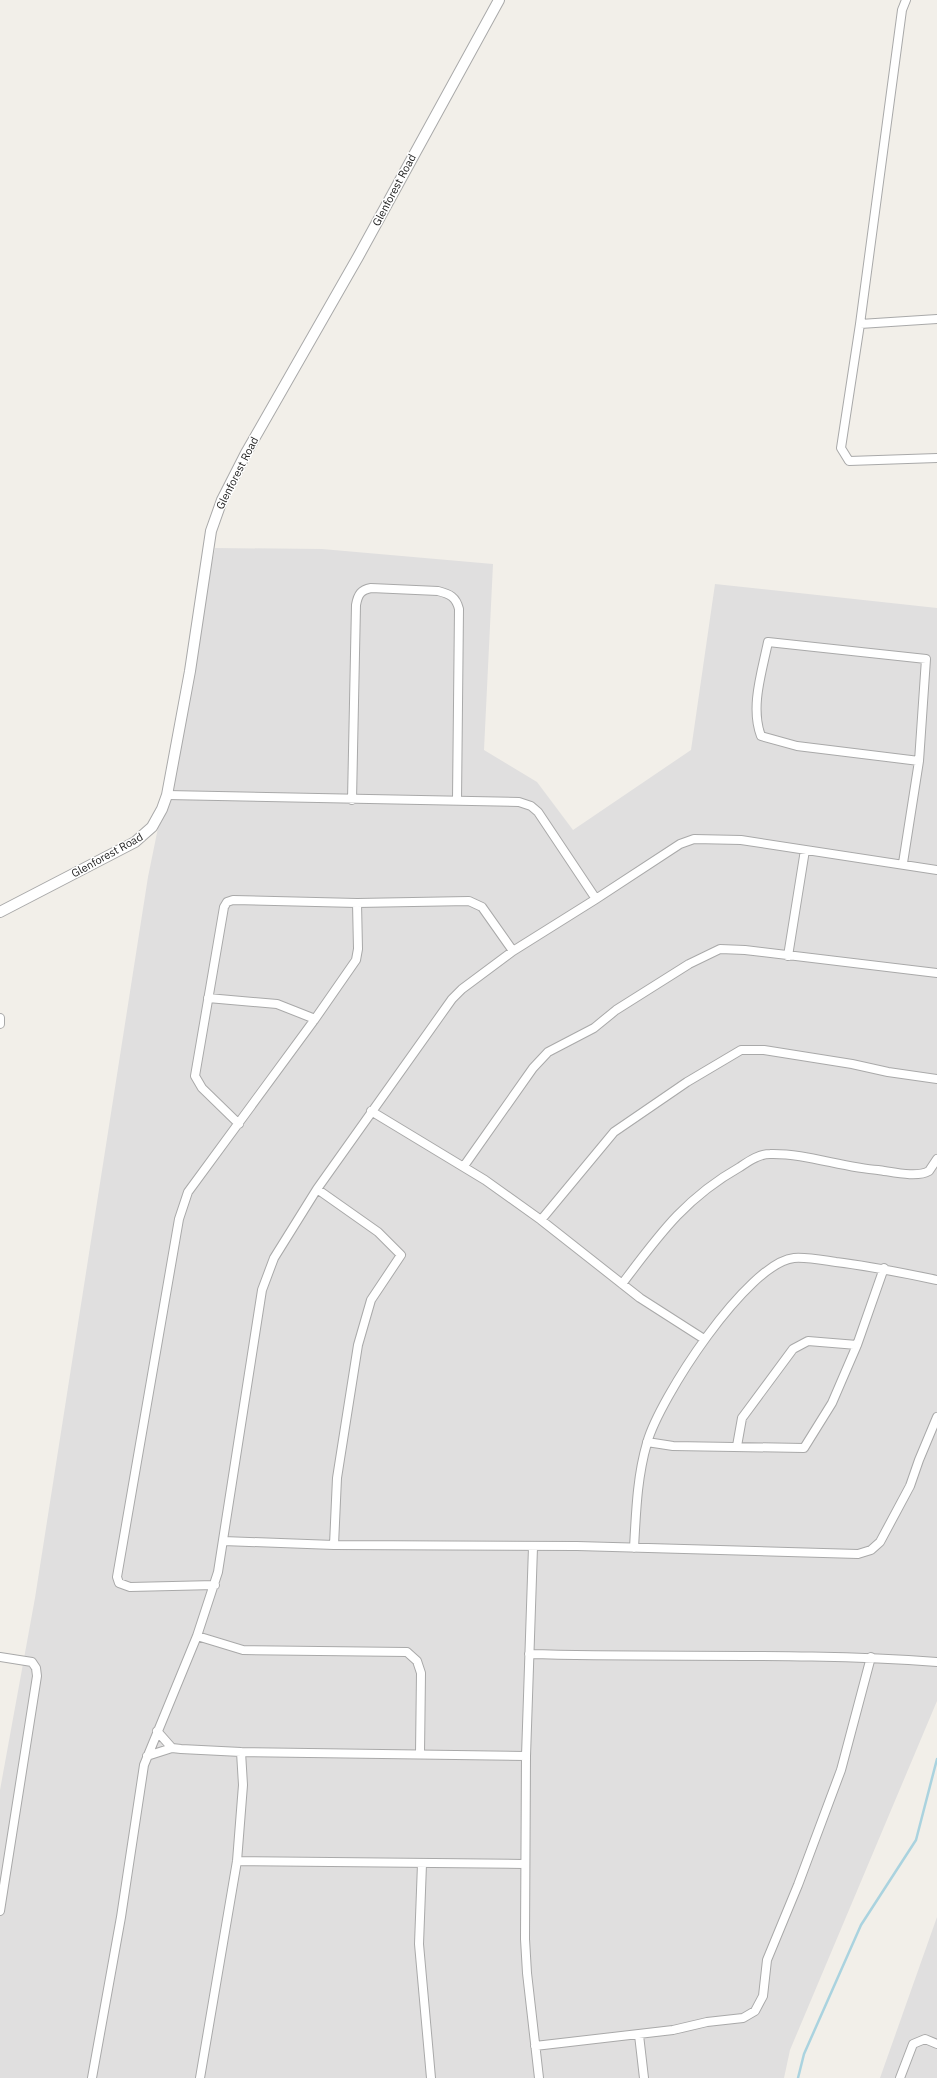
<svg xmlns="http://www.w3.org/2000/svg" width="937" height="2078" viewBox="0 0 937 2078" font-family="'IBM Plex Sans',sans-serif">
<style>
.residential{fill:#e0dfdf}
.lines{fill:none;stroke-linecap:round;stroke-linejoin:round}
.stream{stroke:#aad3df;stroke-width:2.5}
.minor-casing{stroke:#a9a9a9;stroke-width:10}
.tertiary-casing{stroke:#a9a9a9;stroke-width:12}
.minor{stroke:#fff;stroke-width:8}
.tertiary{stroke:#fff;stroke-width:10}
.labels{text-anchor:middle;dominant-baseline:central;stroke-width:3;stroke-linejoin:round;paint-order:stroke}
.street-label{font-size:11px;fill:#222;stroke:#fff}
</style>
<rect width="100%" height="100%" fill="#f2efe9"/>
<path class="residential" d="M215 548 322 549 493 564 484 750 537 782 573 830 691 750 715 584 937 608V1701L790 2050 784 2078H0V1790L35 1598 148 877Z
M937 1917V2078H880Z"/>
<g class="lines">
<path class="stream" d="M798 2078 804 2054 861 1925 916 1840 937 1759"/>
<g class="minor-casing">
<path id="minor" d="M906 0 902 10 860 324 841 448 849 461 937 458
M860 324 937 319
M167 795 519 802 531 806 538 812 596 899
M352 800 356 605C358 594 361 590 371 588L438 591C450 594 456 597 459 609L457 800
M903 863 919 761 926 659 768 642C762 672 750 707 761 736L797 746 919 761
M788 956 805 850
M208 998 277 1004 315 1019
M0 1018V1024
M371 1111 485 1180 541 1220 640 1298 704 1339
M239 1124 202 1088 195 1076 224 907 227 902 233 900 357 903 469 901 482 907 513 951
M464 1166 533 1068 548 1052 594 1028 616 1010 689 964 720 949 745 950 937 973
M317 1189 378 1232 401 1255 371 1300 358 1345 337 1478 334 1545
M541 1220 614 1132 687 1082 741 1050H764L852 1064 888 1072 937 1079
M622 1284C659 1235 685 1198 740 1167 749 1161 759 1154 770 1154 806 1153 843 1168 878 1170 893 1172 917 1178 929 1171L937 1159
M647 1442 673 1446 804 1448 832 1403 857 1345 884 1268
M737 1446 742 1418 793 1349 808 1341 857 1345
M223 1541 334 1545 577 1546 858 1554 871 1550 880 1542 910 1486 919 1460 937 1417
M533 1547 526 1756 525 1939 527 1973 539 2078
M634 1548C636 1513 637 1477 647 1443 659 1399 747 1263 794 1258 807 1257 822 1260 836 1262 870 1266 903 1273 937 1280
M215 1585 130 1587 119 1583 117 1577 179 1219 188 1192 315 1019 356 960 358 949 357 903
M197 1636 243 1650 407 1652 417 1661 421 1673 420 1753
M529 1654C665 1658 802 1652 937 1662
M0 1657 32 1662 36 1668 37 1676 0 1911
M157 1731 172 1748 181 1749 241 1752 526 1756
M147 1756 172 1748
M237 1861 524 1864
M422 1864 419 1944 431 2078
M639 2035 644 2078
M535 2046 673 2030 707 2022 743 2018 755 2011 763 1996 767 1960 798 1885 841 1770 871 1657
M92 2078 121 1917 144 1765 197 1636 218 1572 262 1290 274 1258 317 1189 452 999 462 989 513 951 596 899 680 844 694 839 741 840 937 870
M200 2078 237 1861 243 1785 241 1752
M900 2078 913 2044 925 2039 937 2044"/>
</g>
<g class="tertiary-casing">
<path id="tertiary" d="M0 912 135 842 152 827 162 809 167 795 190 671 211 531 222 500 246 453 358 257 499 0"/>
</g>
<use href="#minor" class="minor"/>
<use href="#tertiary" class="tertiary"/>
</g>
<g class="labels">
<g class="street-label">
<text transform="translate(394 190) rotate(-62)">Glenforest Road</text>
<text transform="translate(237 473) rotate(-63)">Glenforest Road</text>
<text transform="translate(107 855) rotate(-29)">Glenforest Road</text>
</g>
</g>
</svg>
